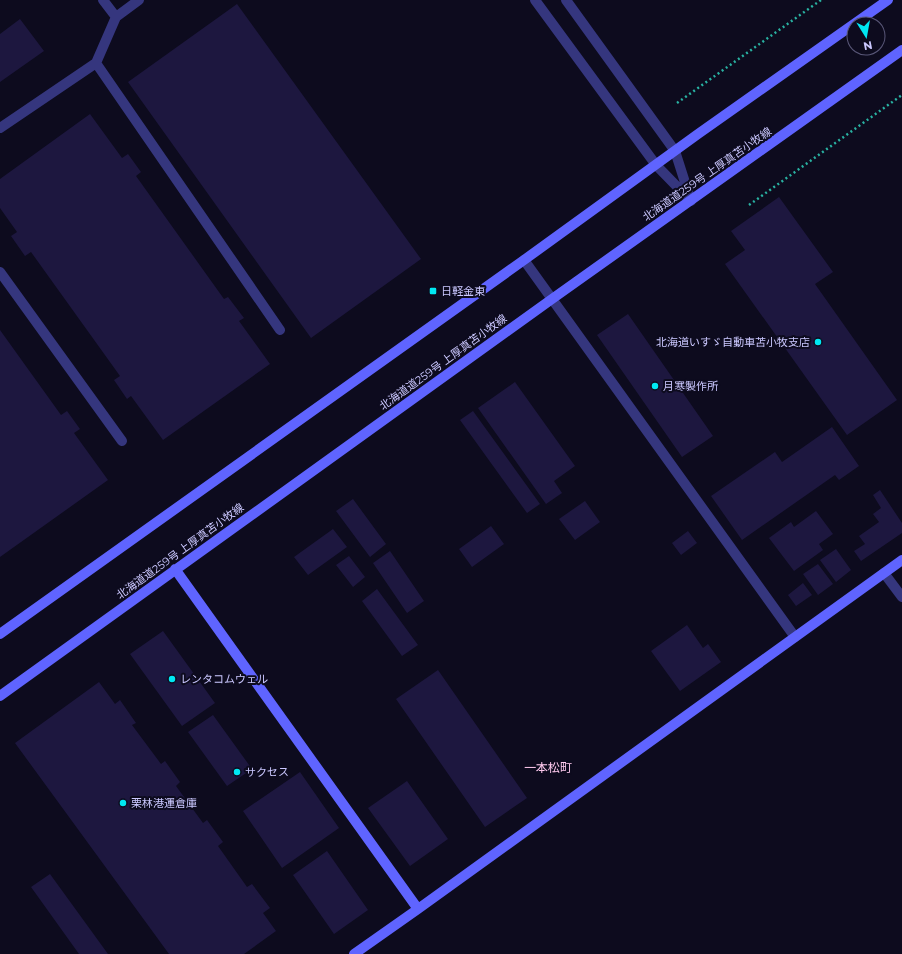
<svg xmlns="http://www.w3.org/2000/svg" width="902" height="954" viewBox="0 0 902 954" font-family="Montserrat,'Noto Sans JP',sans-serif">
<style>
.building{fill:#1d173f}
.lines{fill:none;stroke-linecap:round;stroke-linejoin:round}
.path{stroke:#29b2a2;stroke-width:2.5;stroke-dasharray:2 3;stroke-linecap:butt}
.lane{stroke:#35367e;stroke-width:10}
.street{stroke:#35367e;stroke-width:10}
.secondary{stroke:#5f64ff;stroke-width:10}
.poi-dot{fill:#00e8f3;stroke:#0d0b1e;stroke-width:1.5}
.labels{text-anchor:middle;dominant-baseline:central;stroke-width:4;stroke-linejoin:round;paint-order:stroke}
.street-label{font-size:11px;fill:#cbc8ff;stroke:#0d0b1e}
.poi-label{font-size:11px;fill:#cbc8ff;stroke:#0d0b1e;text-anchor:start}
.neighbourhood-label{font-size:12px;fill:#ffcaef;stroke:#0d0b1e}
</style>
<rect width="100%" height="100%" fill="#0d0b1e"/>
<path class="building" d="M237 4 421 259 311 338 128 82Z
M20 19 44 51 0 82V34Z
M90 114 122 158 128 154 141 172 136 176 224 299 228 297 244 318 239 321 270 364 163 440 131 396 127 399 114 380 120 376 31 252 25 256 11 236 17 232 0 208V179Z
M779 197 833 272 815 284 897 400 847 435 725 264 745 250 731 231Z
M628 314 713 436 682 457 597 335Z
M0 330 61 415 67 411 80 429 74 433 108 480 0 557Z
M515 382 575 466 554 481 562 493 546 504 478 408Z
M473 411 540 504 527 513 460 420Z
M832 427 859 466 839 480 835 475 742 540 711 496 775 452 782 462Z
M880 490 902 523V533L861 561 854 551 865 544 859 536 879 522 873 514 881 508 873 495Z
M353 499 386 544 370 557 336 511Z
M585 501 600 522 575 540 559 519Z
M816 511 833 534 819 544 823 550 794 571 769 538 791 522 794 527Z
M491 526 504 544 472 567 459 549Z
M333 529 347 547 308 575 294 557Z
M688 531 697 543 681 555 672 543Z
M836 549 851 570 836 582 820 560Z
M390 551 424 601 407 613 373 563Z
M349 556 365 577 353 587 336 565Z
M818 564 833 584 818 595 803 574Z
M803 583 812 595 796 606 788 595Z
M377 589 418 645 402 656 362 601Z
M687 625 703 648 708 644 721 662 680 691 651 651Z
M163 631 215 703 182 726 130 654Z
M438 670 527 798 485 827 396 699Z
M99 682 115 704 120 700 136 723 132 725 161 764 165 761 180 782 176 786 203 823 207 820 223 842 218 846 247 887 252 884 270 908 263 913 276 931 244 954H169L15 743Z
M213 715 252 769 227 786 188 732Z
M300 772 339 828 282 868 243 811Z
M407 781 448 839 410 866 368 808Z
M327 851 368 910 334 934 293 875Z
M50 874 108 954H79L31 887Z"/>
<g class="lines">
<path class="path" d="M677 103 821 0
M749 205 902 95"/>
<path class="lane" d="M103 0 116 17 139 0
M116 17 96 63 280 330
M0 128 96 63
M0 272 122 441
M884 573 902 597"/>
<path class="street" d="M535 0 656 165 691 201
M566 0 675 151 690 198
M524 260 795 637"/>
<path class="secondary" d="M175 569 418 909
M0 634 524 260 698 134 888 0
M0 696 552 299 902 50
M354 954 418 909 902 560"/>
</g>
<g class="poi-dot">
<rect x="429" y="287" width="8" height="8" rx="2"/>
<circle cx="818" cy="342" r="4"/>
<circle cx="655" cy="386" r="4"/>
<circle cx="172" cy="679" r="4"/>
<circle cx="237" cy="772" r="4"/>
<circle cx="123" cy="803" r="4"/>
</g>
<g class="labels">
<g class="street-label">
<text transform="translate(707 174) rotate(-35)">北海道道259号 上厚真苫小牧線</text>
<text transform="translate(443 362) rotate(-36)">北海道道259号 上厚真苫小牧線</text>
<text transform="translate(180 551) rotate(-36)">北海道道259号 上厚真苫小牧線</text>
</g>
<g class="poi-label">
<text x="441" y="291">日軽金東</text>
<text x="810" y="342" text-anchor="end">北海道いすゞ自動車苫小牧支店</text>
<text x="663" y="386">月寒製作所</text>
<text x="180" y="679">レンタコムウェル</text>
<text x="245" y="772">サクセス</text>
<text x="131" y="803">栗林港運倉庫</text>
</g>
<g class="neighbourhood-label">
<text x="548" y="767">一本松町</text>
</g>
</g>
<g transform="translate(866 36) rotate(169)"><circle r="19" fill="#0d0b1e" stroke="#595778"/>
<path d="M0-3L7 15L0 10L-7 15Z" fill="#00e8f3"/>
<text y="-6" font-size="11" font-weight="bold" text-anchor="middle" fill="#cbc8ff">N</text>
</g>
</svg>
